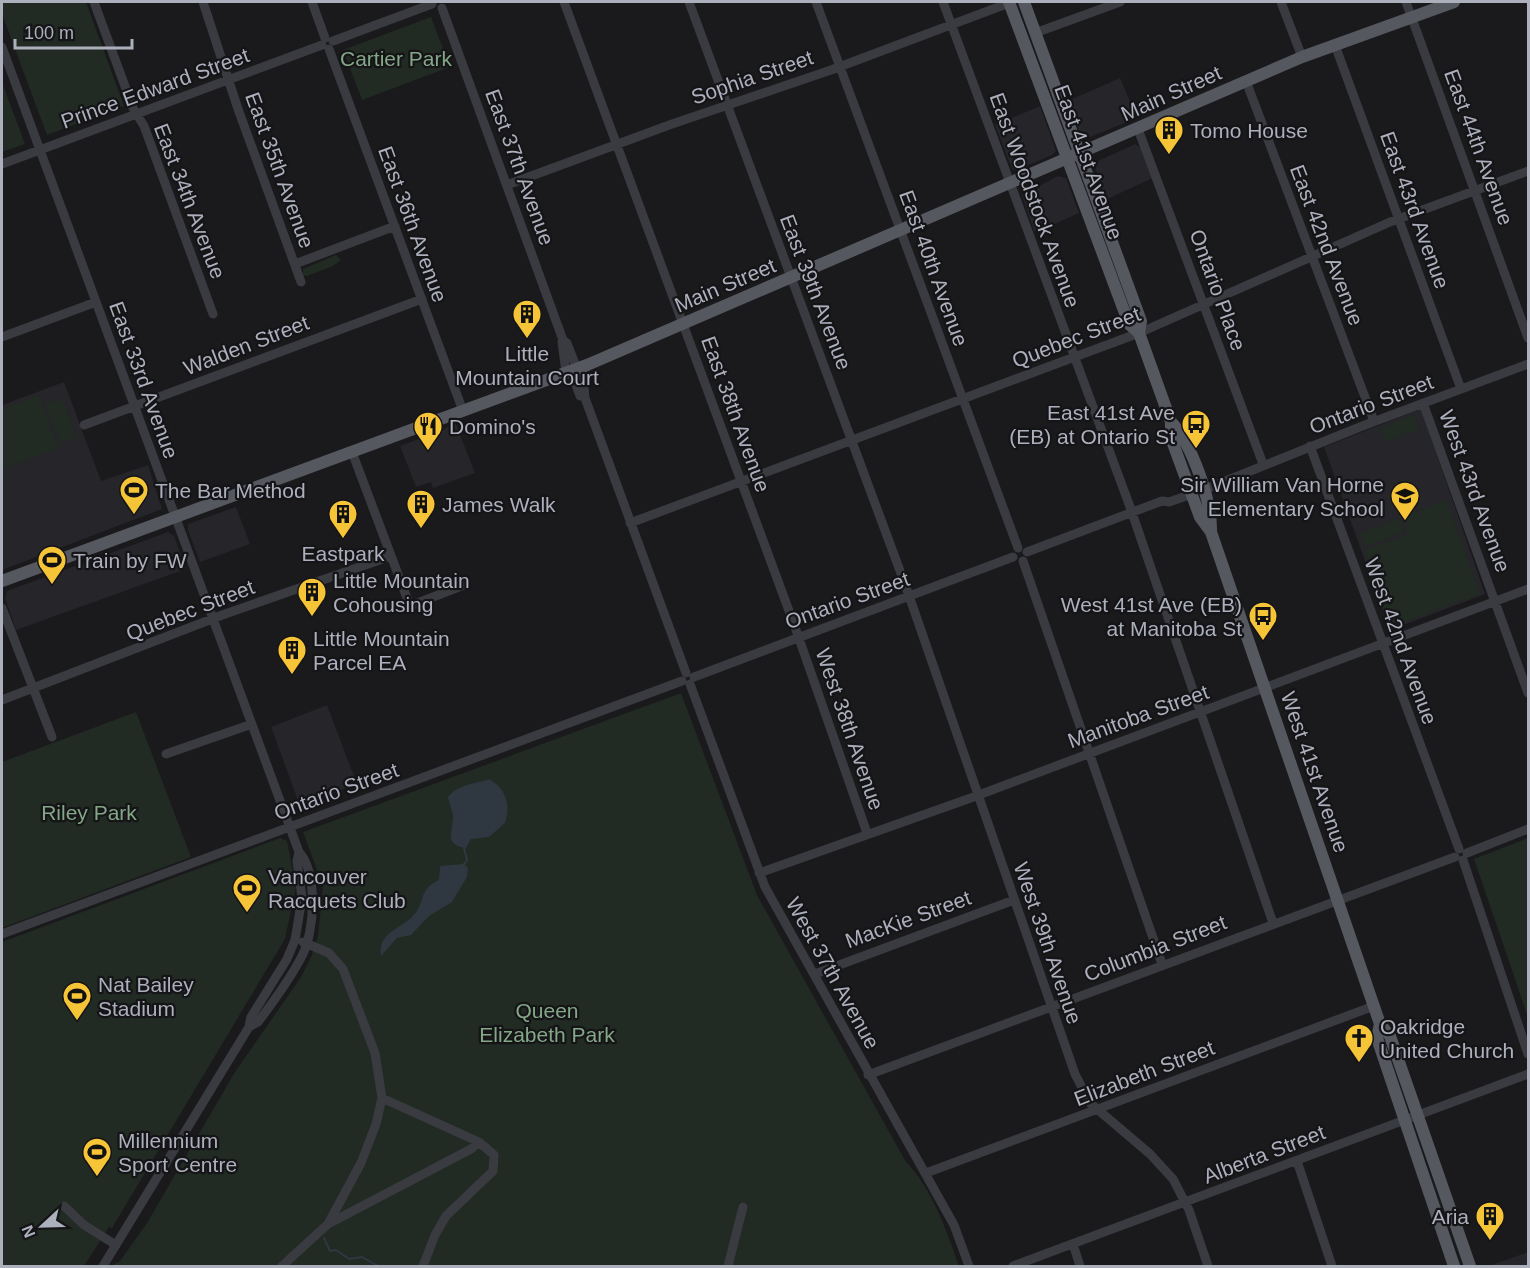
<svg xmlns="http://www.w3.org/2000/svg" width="1530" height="1268" viewBox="0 0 1530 1268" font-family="Helvetica,sans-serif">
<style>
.built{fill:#262529}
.green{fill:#212a23}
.water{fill:#2f3741}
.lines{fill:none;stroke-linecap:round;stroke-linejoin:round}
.stream{stroke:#2f3741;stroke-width:2}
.minor{stroke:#3a3b41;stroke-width:9}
.major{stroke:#565860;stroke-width:12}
.labels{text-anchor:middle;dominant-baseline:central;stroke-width:4.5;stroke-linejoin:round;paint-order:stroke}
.park-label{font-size:21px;fill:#83a787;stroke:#151417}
.street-label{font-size:21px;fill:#acafbc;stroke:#151417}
.poi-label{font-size:21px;fill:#acafbc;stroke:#151417;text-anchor:start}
</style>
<rect width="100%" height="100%" fill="#1a191c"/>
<path class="built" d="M1120 78 1137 118 1085 139 1081 136 1068 101Z
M1040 106 1056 151 1052 155 1017 170 1012 169 995 125Z
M1135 144 1141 148 1153 178 1105 200 1094 163Z
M1058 176 1066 178 1079 213 1039 231H1034L1022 195Z
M64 382 101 481 148 465 162 509 2 570V405Z
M1421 409 1485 594 1390 630 1324 447Z
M455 422 475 473 433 488 431 482 416 487 400 446 443 430Z
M236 507 250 544 200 562 188 530V524Z
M168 532 174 536 186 568 183 570 16 630 5 598 7 591Z
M327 705 357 784 300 806 271 727Z
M1528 1252V1266H1489Z"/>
<path class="green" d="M2 2H86L124 106 47 135 2 14Z
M431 17 450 67 362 100 343 50Z
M2 82 25 144 2 152Z
M336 255 341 260 333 266 307 276 303 275V269Z
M39 395 59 448 2 469V409Z
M62 398 77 437 60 443 45 404Z
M1415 415 1420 429 1385 442 1380 428Z
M1446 500 1480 594 1391 627 1364 550 1407 535 1403 517Z
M1399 518 1404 532 1365 547 1360 533Z
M681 693 757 895 906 1162C931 1186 948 1234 959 1266H111L120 1261 147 1223 235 1072 301 977 312 955 318 936 323 886 303 832Z
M136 712 191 857 2 928V762Z
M280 838 287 841 296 887 285 939 112 1228 109 1227 84 1266H2V942Z
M1528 838V1017L1474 859Z"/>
<path class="water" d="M489 779C506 788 511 805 505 823L489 837 471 839 466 848C443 845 453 831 453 817 453 811 449 804 448 797 458 784 475 784 489 779Z
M464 864 468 868 467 877 452 902 429 916 411 935 397 938 381 956C378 933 398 930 412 917 426 904 417 890 439 880L440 866Z"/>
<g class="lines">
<path class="stream" d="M464 864 467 860 464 848
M324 1238 330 1251 336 1250 349 1259 362 1257 378 1266
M383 1266H387"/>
<path class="minor" d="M94 2 133 108 144 126 213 314
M203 2 238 109 301 282
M312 2 325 38
M564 2 795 627 867 833
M689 2 906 587 1075 1074 1090 1103 1150 1154 1173 1179 1189 1210 1208 1266
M816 2 1018 548
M943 2 1129 504 1273 923
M1281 2 1302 57
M1406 2 1528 338
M442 8 563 340 567 343 577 369
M1035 33 1120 2
M333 41 432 4
M1335 45 1461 389
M2 47 299 852C318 873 315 931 302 956 290 979 274 1001 258 1022L249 1027
M329 49 463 411
M1246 81 1374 421
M1138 129 1263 464
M2 164 322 45
M507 185 672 124 831 70 1009 3
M295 264 395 226
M2 337 96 302
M562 342 566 372
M582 367 585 398 686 673
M571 371 580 396
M1423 403 1528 693
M84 425 422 299
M1310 446 1459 849
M352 452 410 606 464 585
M1203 490 1365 425 1528 364
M630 523 1139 333 1390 222 1528 171
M1027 552 1162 501 1169 502 1192 494
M1023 561 1162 964
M2 608 52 737
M694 677 1013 557
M690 684 765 887 954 1225 969 1266
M2 700 225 614 391 556
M166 754 252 724
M1467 853 1528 829
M1463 860 1528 1054
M759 873 968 799 1528 589
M2 934 682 681
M815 974 1014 900
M868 1075 1455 857
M382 1098 479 1142 494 1155 493 1171 446 1216 435 1235 423 1266
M1297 1161 1332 1266
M926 1173 1374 1006
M64 1206 84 1225 116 1245
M328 1224 471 1149 479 1142
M1073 1244 1080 1266
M103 1266 249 1027 251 1017 287 959 295 940 302 898 297 861 299 852
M282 1266 328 1224 361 1163 376 1124 382 1098 375 1053 343 969 329 953 303 942
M728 1266 743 1207
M1013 1266 1528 1074"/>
<path class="major" d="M1009 2 1129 324 1139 333 1171 422V438L1200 517 1211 532 1380 1024 1390 1036 1470 1266
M1024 2 1141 321 1139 333
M1171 422C1192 444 1212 501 1211 532
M2 581 587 365 1302 57 1454 2
M1380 1024 1377 1038 1454 1266"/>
</g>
<defs>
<g id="building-pin" transform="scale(1.5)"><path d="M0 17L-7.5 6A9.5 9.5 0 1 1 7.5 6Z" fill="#f6c437" stroke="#151417"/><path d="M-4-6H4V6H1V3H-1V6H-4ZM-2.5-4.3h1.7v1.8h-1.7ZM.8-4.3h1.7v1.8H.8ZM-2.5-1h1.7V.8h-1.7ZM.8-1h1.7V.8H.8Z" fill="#111"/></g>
<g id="bus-pin" transform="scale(1.5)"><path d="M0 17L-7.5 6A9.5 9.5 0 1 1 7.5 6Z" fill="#f6c437" stroke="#151417"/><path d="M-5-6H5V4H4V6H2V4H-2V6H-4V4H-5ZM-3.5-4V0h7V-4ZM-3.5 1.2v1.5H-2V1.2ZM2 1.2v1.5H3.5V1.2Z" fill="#111"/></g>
<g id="restaurant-pin" transform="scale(1.5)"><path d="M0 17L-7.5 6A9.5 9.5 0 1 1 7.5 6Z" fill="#f6c437" stroke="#151417"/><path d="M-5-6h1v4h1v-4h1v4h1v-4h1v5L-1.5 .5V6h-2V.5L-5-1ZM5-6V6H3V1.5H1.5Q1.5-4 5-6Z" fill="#111"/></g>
<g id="stadium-pin" transform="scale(1.5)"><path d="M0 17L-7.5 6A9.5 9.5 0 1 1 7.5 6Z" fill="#f6c437" stroke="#151417"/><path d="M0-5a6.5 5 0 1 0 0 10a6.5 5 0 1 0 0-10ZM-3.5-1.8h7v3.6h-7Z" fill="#111"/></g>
<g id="school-pin" transform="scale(1.5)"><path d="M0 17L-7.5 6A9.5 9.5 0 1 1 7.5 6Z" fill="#f6c437" stroke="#151417"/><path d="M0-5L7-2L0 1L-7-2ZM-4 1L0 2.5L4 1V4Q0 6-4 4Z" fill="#111"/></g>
<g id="church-pin" transform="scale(1.5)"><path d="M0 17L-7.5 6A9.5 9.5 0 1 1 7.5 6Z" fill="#f6c437" stroke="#151417"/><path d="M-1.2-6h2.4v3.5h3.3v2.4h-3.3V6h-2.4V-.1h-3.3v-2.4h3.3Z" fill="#111"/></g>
</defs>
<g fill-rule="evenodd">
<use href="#building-pin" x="1169" y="130"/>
<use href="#building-pin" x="527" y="314"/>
<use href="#bus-pin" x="1196" y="424"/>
<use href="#restaurant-pin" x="428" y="426"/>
<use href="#stadium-pin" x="134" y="490"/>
<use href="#school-pin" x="1405" y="496"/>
<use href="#building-pin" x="421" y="504"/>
<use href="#building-pin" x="343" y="514"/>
<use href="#stadium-pin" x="52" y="560"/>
<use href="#building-pin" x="312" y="592"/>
<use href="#bus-pin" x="1263" y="616"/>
<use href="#building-pin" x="292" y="650"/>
<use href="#stadium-pin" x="247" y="888"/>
<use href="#stadium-pin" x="77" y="996"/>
<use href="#church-pin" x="1359" y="1038"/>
<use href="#stadium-pin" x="97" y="1152"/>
<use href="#building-pin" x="1490" y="1216"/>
</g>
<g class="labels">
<g class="park-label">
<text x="396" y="58">Cartier Park</text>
<text x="89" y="812">Riley Park</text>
<text x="547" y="1010">Queen<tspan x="547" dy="24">Elizabeth Park</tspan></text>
</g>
<g class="street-label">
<text transform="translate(752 77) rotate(-19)">Sophia Street</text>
<text transform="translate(155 88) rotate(-20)">Prince Edward Street</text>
<text transform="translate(1171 93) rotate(-24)">Main Street</text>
<text transform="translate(1479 147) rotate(70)">East 44th Avenue</text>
<text transform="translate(1089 162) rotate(70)">East 41st Avenue</text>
<text transform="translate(520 167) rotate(70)">East 37th Avenue</text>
<text transform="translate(280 170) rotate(70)">East 35th Avenue</text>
<text transform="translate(1035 200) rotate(70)">East Woodstock Avenue</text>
<text transform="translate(190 201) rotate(69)">East 34th Avenue</text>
<text transform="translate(1415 210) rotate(70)">East 43rd Avenue</text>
<text transform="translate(413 224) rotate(70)">East 36th Avenue</text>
<text transform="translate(1327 245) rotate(69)">East 42nd Avenue</text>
<text transform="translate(934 268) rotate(70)">East 40th Avenue</text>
<text transform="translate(725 285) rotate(-23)">Main Street</text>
<text transform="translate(1218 290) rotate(70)">Ontario Place</text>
<text transform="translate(816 292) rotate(69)">East 39th Avenue</text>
<text transform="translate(1076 337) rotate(-21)">Quebec Street</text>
<text transform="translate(246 345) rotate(-21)">Walden Street</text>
<text transform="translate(144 380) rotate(70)">East 33rd Avenue</text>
<text transform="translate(1371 404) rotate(-21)">Ontario Street</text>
<text transform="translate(736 414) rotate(70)">East 38th Avenue</text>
<text transform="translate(1475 491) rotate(70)">West 43rd Avenue</text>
<text transform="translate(847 600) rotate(-20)">Ontario Street</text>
<text transform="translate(190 610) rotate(-21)">Quebec Street</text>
<text transform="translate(1401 641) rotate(70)">West 42nd Avenue</text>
<text transform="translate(1138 716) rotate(-20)">Manitoba Street</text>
<text transform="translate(850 729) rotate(71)">West 38th Avenue</text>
<text transform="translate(1315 772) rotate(71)">West 41st Avenue</text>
<text transform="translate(336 791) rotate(-20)">Ontario Street</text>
<text transform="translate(908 919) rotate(-20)">MacKie Street</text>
<text transform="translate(1048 943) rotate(71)">West 39th Avenue</text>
<text transform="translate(1155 948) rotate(-21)">Columbia Street</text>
<text transform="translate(833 973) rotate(61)">West 37th Avenue</text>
<text transform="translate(1144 1073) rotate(-21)">Elizabeth Street</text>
<text transform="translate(1264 1154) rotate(-21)">Alberta Street</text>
</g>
<g class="poi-label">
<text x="1190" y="130">Tomo House</text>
<text x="527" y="353" text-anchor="middle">Little<tspan x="527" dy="24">Mountain Court</tspan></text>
<text x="1175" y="412" text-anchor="end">East 41st Ave<tspan x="1175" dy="24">(EB) at Ontario St</tspan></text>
<text x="449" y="426">Domino's</text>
<text x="1384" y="484" text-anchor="end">Sir William Van Horne<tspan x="1384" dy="24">Elementary School</tspan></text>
<text x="155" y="490">The Bar Method</text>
<text x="442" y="504">James Walk</text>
<text x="343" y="553" text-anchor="middle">Eastpark</text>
<text x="73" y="560">Train by FW</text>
<text x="333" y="580">Little Mountain<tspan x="333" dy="24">Cohousing</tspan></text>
<text x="1242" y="604" text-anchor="end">West 41st Ave (EB)<tspan x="1242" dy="24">at Manitoba St</tspan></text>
<text x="313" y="638">Little Mountain<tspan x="313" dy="24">Parcel EA</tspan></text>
<text x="268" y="876">Vancouver<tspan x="268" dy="24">Racquets Club</tspan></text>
<text x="98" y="984">Nat Bailey<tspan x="98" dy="24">Stadium</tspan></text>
<text x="1380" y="1026">Oakridge<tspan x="1380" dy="24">United Church</tspan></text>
<text x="118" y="1140">Millennium<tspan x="118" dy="24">Sport Centre</tspan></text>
<text x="1469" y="1216" text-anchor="end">Aria</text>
</g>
</g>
<rect width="1530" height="1268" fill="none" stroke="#acafbc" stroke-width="6"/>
<g transform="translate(42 1226) rotate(248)" stroke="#151417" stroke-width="4.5" paint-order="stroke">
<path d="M0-4.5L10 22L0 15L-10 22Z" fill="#acafbc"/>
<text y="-9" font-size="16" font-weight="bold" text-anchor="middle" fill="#acafbc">N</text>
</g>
<path d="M15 39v9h117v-9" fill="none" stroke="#acafbc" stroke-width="3"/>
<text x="24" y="39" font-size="18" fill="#acafbc" stroke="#151417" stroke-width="4.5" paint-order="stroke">100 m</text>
</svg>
